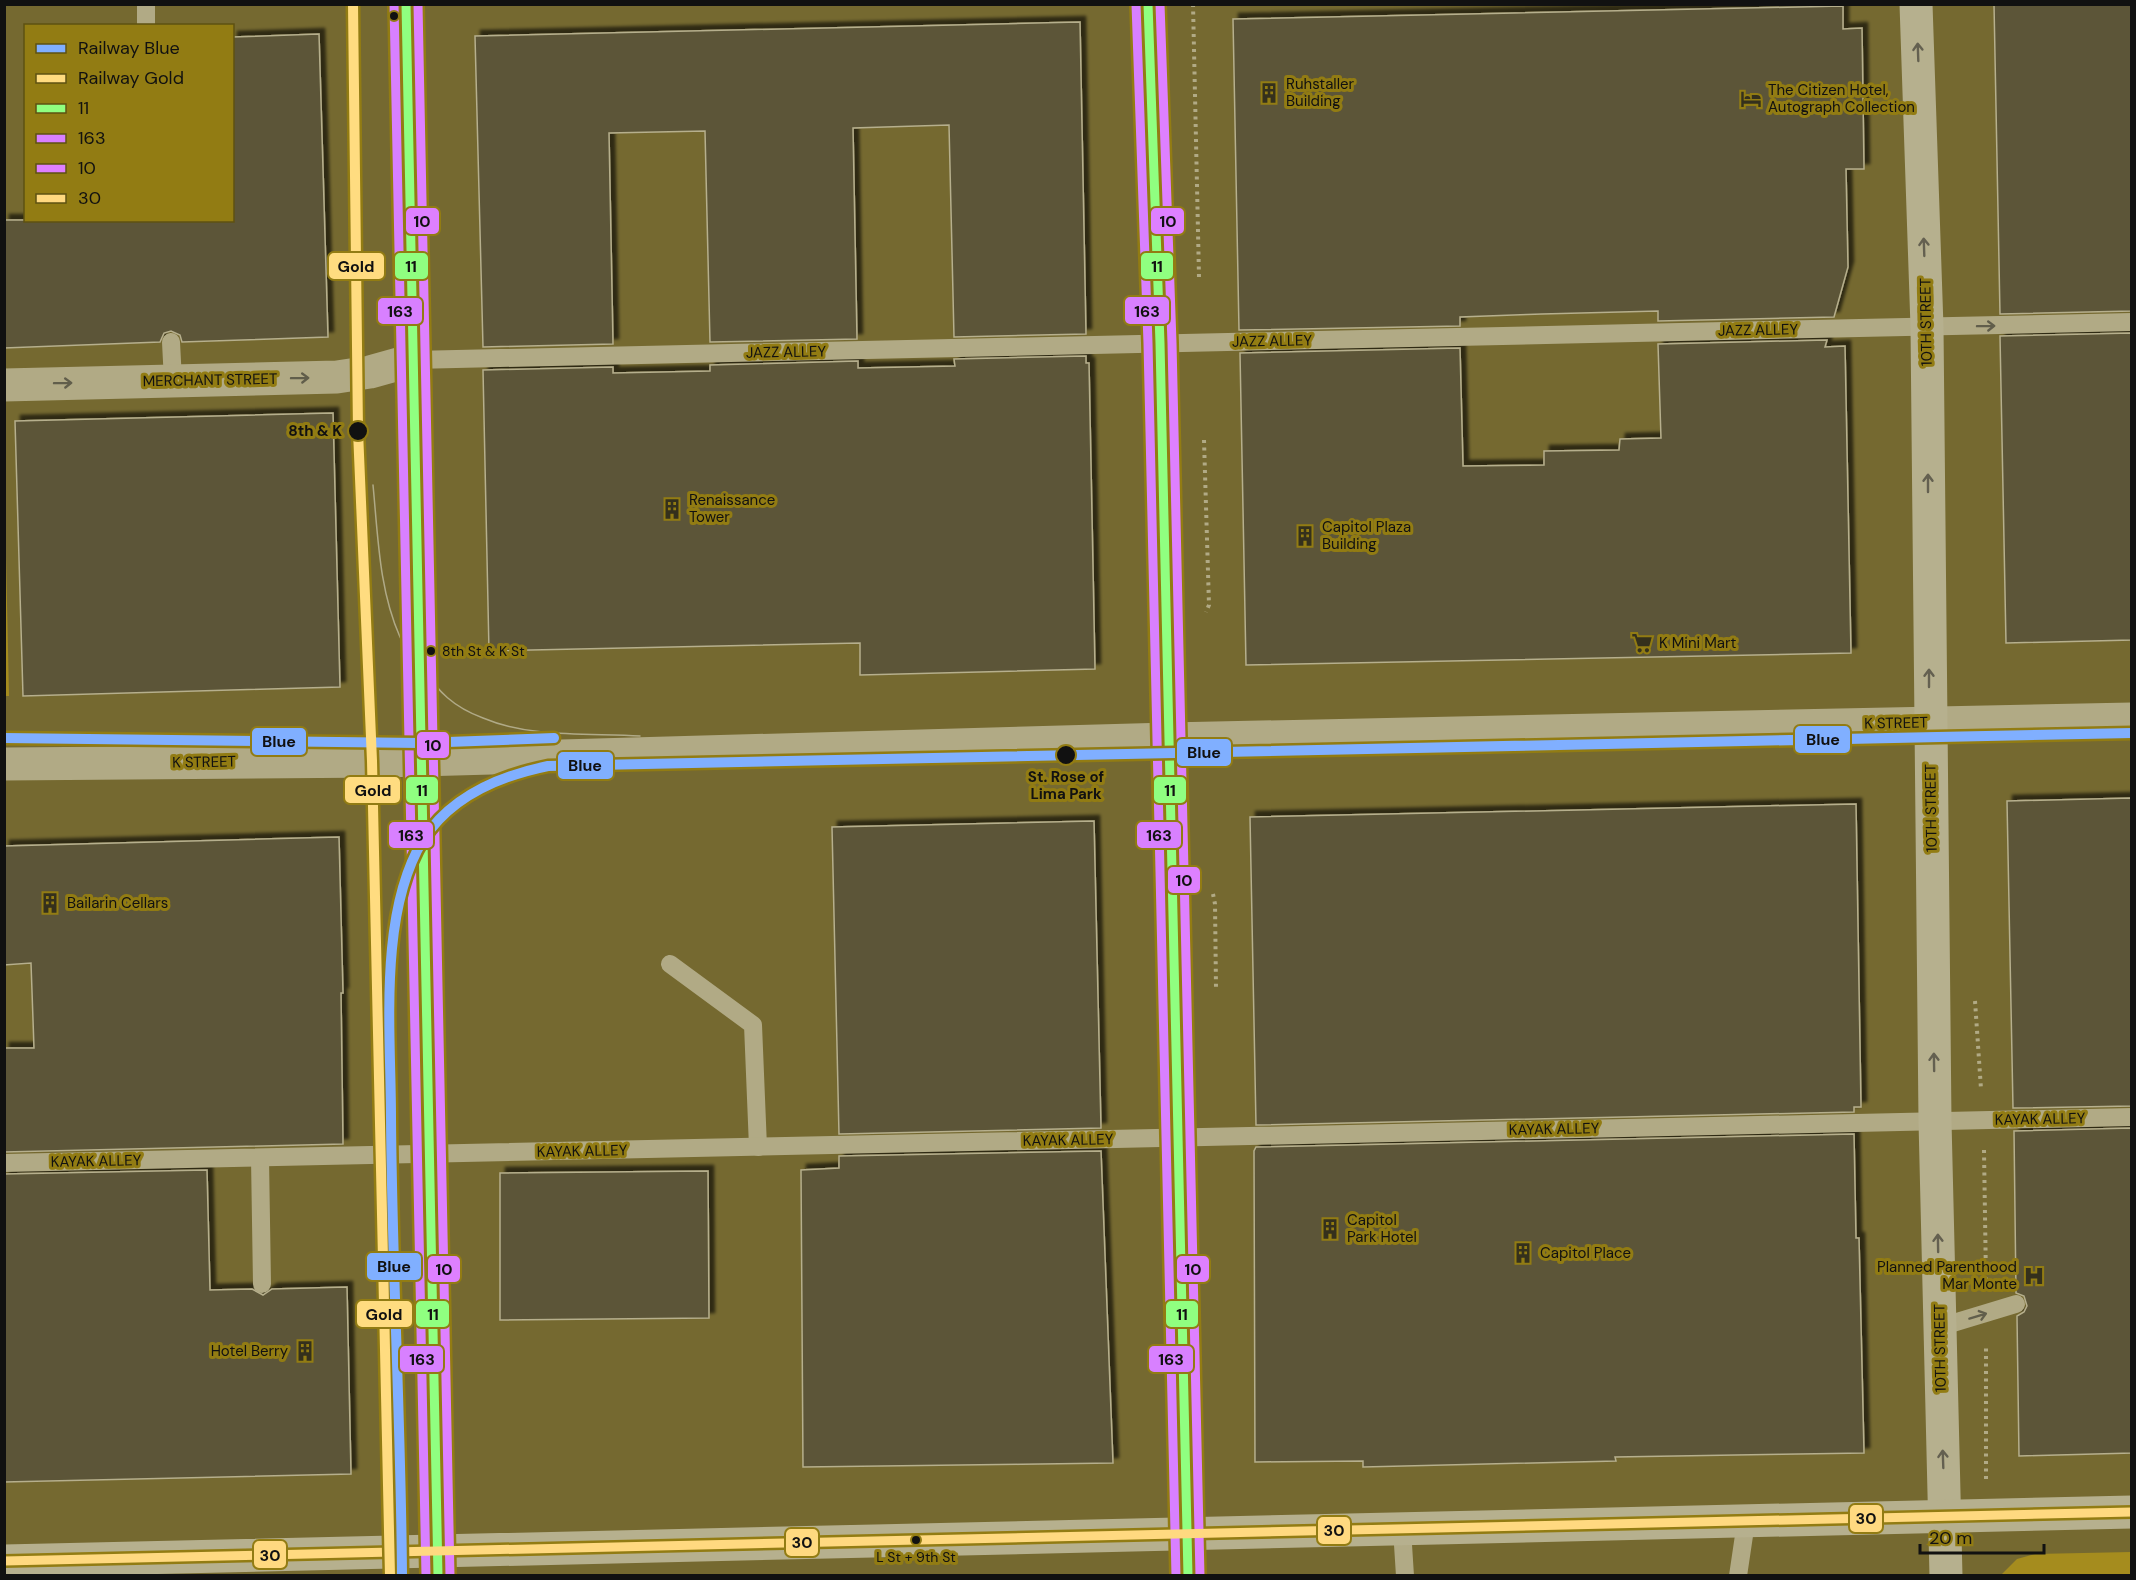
<svg xmlns="http://www.w3.org/2000/svg" width="2136" height="1580" font-family="'DM Sans',sans-serif">
<style>
.green{fill:#a58c1e}
.building{fill:#5b5537;stroke:#b6af8d;stroke-width:1.5;filter:url(#shadow)}
.lines{fill:none;stroke-linecap:round;stroke-linejoin:round}
.path{stroke:#b1aa85;stroke-width:4;stroke-dasharray:3 4.5;stroke-linecap:butt}
.lane{stroke:#b1aa85;stroke-width:18}
.street{stroke:#b1aa85;stroke-width:33}
.secondary{stroke:#b6b08e;stroke-width:33}
.tram{stroke:#b0aa87;stroke-width:1.5}
.bus-1-casing{stroke:#927c13;stroke-width:14}
.bus-2-casing{stroke:#927c13;stroke-width:14}
.bus-3-casing{stroke:#927c13;stroke-width:14}
.bus-4-casing{stroke:#927c13;stroke-width:14}
.bus-1{stroke:#90ff80;stroke-width:9}
.bus-2{stroke:#d880ff;stroke-width:9}
.bus-3{stroke:#de80ff;stroke-width:9}
.bus-4{stroke:#ffd980;stroke-width:9}
.rail-1-casing{stroke:#927c13;stroke-width:15}
.rail-2-casing{stroke:#927c13;stroke-width:15}
.rail-1{stroke:#80afff;stroke-width:10}
.rail-2{stroke:#ffdc80;stroke-width:10}
.oneway{stroke:#646050}
.oneway2{stroke:#615e4b}
.bus-dot{fill:#111;stroke:#927c13;stroke-width:2}
.labels{text-anchor:middle;dominant-baseline:central;stroke-width:6;stroke-linejoin:round;paint-order:stroke}
.bus-label{font-size:14px;fill:#111;stroke:#927c13;text-anchor:start}
.poi-label{font-size:15px;fill:#111;stroke:#927c13;text-anchor:start}
.street-label{font-size:15px;fill:#111;stroke:#927c13}
.stop-label{font-size:15px;font-weight:bold;fill:#111;stroke:#927c13;text-anchor:end}
.line-badge{stroke:#927c13;stroke-width:2}
.pale-badge-label{font-size:16px;text-anchor:middle;font-weight:bold;fill:#111}
</style>
<defs>
<filter id="shadow"><feDropShadow dx="5.5" dy="-5.5" stdDeviation="1.5" flood-color="#0009"/></filter>
</defs>
<rect width="100%" height="100%" fill="#756930"/>
<!-- green -->
<g class="green">
<polygon points="5,510 9,696 4,696"/>
<polygon points="2131,1552 2131,1575 2001,1575 2017,1559 2035,1554"/>
</g>
<!-- building -->
<g class="building">
<polygon points="1994,4 2132,4 2132,311 2000,314"/>
<polygon points="1843,6 1843,29 1862,28 1864,169 1846,169 1848,267 1834,317 1658,321 1658,311 1542,314 1460,317 1460,326 1239,330 1233,19"/>
<polygon points="1080,22 1086,334 954,337 949,125 853,128 857,339 710,342 705,131 609,133 613,344 483,347 475,36"/>
<polygon points="319,34 328,337 182,342 180,335 171,331 164,333 160,342 4,348 4,220 232,220 232,37"/>
<polygon points="2132,333 2132,640 2006,643 2000,336"/>
<polygon points="1827,340 1825,347 1845,346 1851,653 1246,665 1240,353 1460,348 1463,466 1544,465 1544,451 1619,450 1620,439 1661,438 1658,344"/>
<polygon points="1086,356 1086,363 1089,363 1095,669 860,675 860,643 489,651 483,370 613,367 613,373 710,371 710,365 858,361 858,368 955,366 954,359"/>
<polygon points="333,413 340,687 23,696 15,421"/>
<polygon points="2132,798 2132,1106 2013,1108 2007,801"/>
<polygon points="1856,804 1861,1107 1854,1107 1854,1112 1256,1125 1250,817"/>
<polygon points="1094,821 1101,1128 839,1134 832,827"/>
<polygon points="339,837 343,993 341,993 343,1144 4,1152 4,1048 34,1048 31,963 4,965 4,846"/>
<polygon points="2132,1128 2132,1453 2019,1456 2017,1316 2024,1312 2027,1306 2024,1296 2016,1293 2014,1131"/>
<polygon points="1854,1134 1856,1238 1859,1238 1864,1453 1615,1457 1616,1461 1363,1467 1363,1461 1255,1462 1254,1151 1256,1147"/>
<polygon points="1101,1151 1113,1463 803,1467 801,1170 839,1168 839,1156"/>
<polygon points="207,1170 210,1290 252,1289 263,1295 272,1289 347,1287 351,1474 4,1482 4,1174"/>
<polygon points="708,1171 709,1318 500,1320 500,1173"/>
</g>
<g class="lines">
<!-- path -->
<g class="path">
<polyline points="1193,4 1199,277"/>
<polyline points="1204,440 1209,605 1206,612"/>
<polyline points="1213,894 1215,904 1216,988"/>
<polyline points="1975,1001 1981,1089"/>
<polyline points="1984,1150 1986,1281"/>
<polyline points="1986,1479 1986,1345"/>
</g>
<!-- lane -->
<g class="lane">
<polyline points="146,4 146,26"/>
<polyline points="171,342 173,381"/>
<polyline points="413,360 2132,322"/>
<polyline points="670,964 753,1025 758,1147"/>
<polyline points="260,1158 262,1284"/>
<polyline points="4,1163 2132,1117"/>
<polyline points="1940,1327 2016,1304"/>
<polyline points="1402,1529 1405,1576"/>
<polyline points="1738,1576 1746,1522"/>
</g>
<!-- street -->
<g class="street">
<polyline points="406,4 438,1576"/>
<polyline points="4,385 337,377 370,372 413,360"/>
<polyline points="4,764 384,761 1169,739 2132,719"/>
</g>
<!-- secondary -->
<g class="secondary">
<polyline points="1148,4 1160,343 1188,1576"/>
<polyline points="1916,4 1927,327 1935,1121 1946,1576"/>
<polyline points="4,1561 2132,1512"/>
</g>
<!-- tram -->
<path class="tram" d="M 373,485 C 378,536 379,590 400,637 C 405,648 414,657 421,667 C 439,692 453,707 483,718 C 530,738 590,733 640,736"/>
<!-- bus-1 casing -->
<g class="bus-1-casing">
<g id="bus-1">
<polyline points="406,4 438,1576"/>
<polyline points="1148,4 1160,343 1188,1576"/>
</g>
</g>
<!-- bus-2 casing -->
<g class="bus-2-casing">
<g id="bus-2">
<polyline points="394,4 426,1576"/>
<polyline points="1136,4 1148,343 1176,1576"/>
</g>
</g>
<!-- bus-3 casing -->
<g class="bus-3-casing">
<g id="bus-3">
<polyline points="418,4 450,1576"/>
<polyline points="1160,4 1172,343 1200,1576"/>
</g>
</g>
<!-- bus-4 casing -->
<g class="bus-4-casing">
<polyline id="bus-4" points="4,1561 2132,1512"/>
</g>
<!-- bus-1 -->
<use href="#bus-1" class="bus-1"/>
<!-- bus-2 -->
<use href="#bus-2" class="bus-2"/>
<!-- bus-3 -->
<use href="#bus-3" class="bus-3"/>
<!-- bus-4 -->
<use href="#bus-4" class="bus-4"/>
<!-- rail-1 casing -->
<g class="rail-1-casing">
<g id="rail-1">
<polyline points="4,738 420,743 554,738"/>
<path d="M 402,1576 C 401,1423 392,1270 391,1117 C 391,1033 378,914 423,840 C 451,796 499,776 548,766 L 2132,733"/>
</g>
</g>
<!-- rail-2 casing -->
<g class="rail-2-casing">
<polyline id="rail-2" points="353,4 358,431 372,761 390,1576"/>
</g>
<!-- rail-1 -->
<use href="#rail-1" class="rail-1"/>
<!-- rail-2 -->
<use href="#rail-2" class="rail-2"/>
</g>
<!-- one-way arrows -->
<defs><path id="oneway-shaft" d="M-6 0H5M1.5-3L5.5 0L1.5 3" fill="none" stroke-width="1.6" stroke-linecap="round" stroke-linejoin="round" transform="scale(1.5)"/></defs>
<g class="oneway">
<use href="#oneway-shaft" transform="translate(1918 52) rotate(-92)"/>
<use href="#oneway-shaft" transform="translate(1924 247) rotate(-92)"/>
<use href="#oneway-shaft" transform="translate(1928 483) rotate(-90)"/>
<use href="#oneway-shaft" transform="translate(1929 678) rotate(-90)"/>
<use href="#oneway-shaft" transform="translate(1934 1062) rotate(-91)"/>
<use href="#oneway-shaft" transform="translate(1938 1243) rotate(-91)"/>
<use href="#oneway-shaft" transform="translate(1943 1459) rotate(-92)"/>
</g>
<g class="oneway2">
<use href="#oneway-shaft" transform="translate(1986 326) rotate(-1)"/>
<use href="#oneway-shaft" transform="translate(300 378) rotate(-1)"/>
<use href="#oneway-shaft" transform="translate(63 383) rotate(-1)"/>
<use href="#oneway-shaft" transform="translate(1978 1316) rotate(-17)"/>
</g>
<!-- icons -->
<defs>
<g id="building-bare" transform="scale(1.62)"><path d="M-4-6H4V6H1V3H-1V6H-4ZM-2.5-4.3h1.7v1.8h-1.7ZM.8-4.3h1.7v1.8H.8ZM-2.5-1h1.7V.8h-1.7ZM.8-1h1.7V.8H.8Z" fill="#34301c" stroke="#927c13" stroke-width="2.5" paint-order="stroke"/></g>
<g id="hotel-bare" transform="scale(1.62)"><path d="M-6-4.5h1.5V1H6V5H4.5V3h-9V5H-6ZM-4 0a1.8 1.8 0 1 1 3.6 0ZM.5 0V-2.5h3Q6-2.5 6 0Z" fill="#34301c" stroke="#927c13" stroke-width="2.5" paint-order="stroke"/></g>
<g id="supermarket-bare" transform="scale(1.62)"><path d="M-6-5.5h2.5l.6 2H6L4.5 2H-2.5L-4.4-4H-6ZM-1.5 3.2a1.3 1.3 0 1 0 .1 0ZM3 3.2a1.3 1.3 0 1 0 .1 0Z" fill="#34301c" stroke="#927c13" stroke-width="2.5" paint-order="stroke"/></g>
<g id="hospital-bare" transform="scale(1.62)"><path d="M-5-5h3v3.5h4V-5h3V5h-3V1.5h-4V5h-3Z" fill="#34301c" stroke="#927c13" stroke-width="2.5" paint-order="stroke"/></g>
</defs>
<g fill-rule="evenodd">
<use href="#building-bare" x="1269" y="93"/>
<use href="#hotel-bare" x="1751" y="99"/>
<use href="#building-bare" x="672" y="509"/>
<use href="#building-bare" x="1305" y="536"/>
<use href="#supermarket-bare" x="1642" y="643"/>
<use href="#building-bare" x="50" y="903"/>
<use href="#building-bare" x="1330" y="1229"/>
<use href="#building-bare" x="1523" y="1253"/>
<use href="#hospital-bare" x="2034" y="1276"/>
<use href="#building-bare" x="305" y="1351"/>
</g>
<!-- markers -->
<g class="bus-dot">
<circle cx="394" cy="16" r="5"/>
<circle cx="358" cy="431" r="10"/>
<circle cx="431" cy="651" r="5"/>
<circle cx="1066" cy="755" r="10"/>
<circle cx="916" cy="1540" r="5"/>
</g>
<g class="labels">
<!-- bus labels -->
<g class="bus-label">
<text x="442" y="651">8th St &amp; K St</text>
<text x="916" y="1557" text-anchor="middle">L St + 9th St</text>
</g>
<!-- poi labels -->
<g class="poi-label">
<text x="1286" y="84">Ruhstaller<tspan x="1286" dy="17">Building</tspan></text>
<text x="1768" y="90">The Citizen Hotel,<tspan x="1768" dy="17">Autograph Collection</tspan></text>
<text x="689" y="500">Renaissance<tspan x="689" dy="17">Tower</tspan></text>
<text x="1322" y="527">Capitol Plaza<tspan x="1322" dy="17">Building</tspan></text>
<text x="1659" y="643">K Mini Mart</text>
<text x="67" y="903">Bailarin Cellars</text>
<text x="1347" y="1220">Capitol<tspan x="1347" dy="17">Park Hotel</tspan></text>
<text x="1540" y="1253">Capitol Place</text>
<text x="2017" y="1267" text-anchor="end">Planned Parenthood<tspan x="2017" dy="17">Mar Monte</tspan></text>
<text x="288" y="1351" text-anchor="end">Hotel Berry</text>
</g>
<!-- street labels -->
<g class="street-label">
<text transform="translate(1926 322) rotate(-91)">10TH STREET</text>
<text transform="translate(1758 330) rotate(-1)">JAZZ ALLEY</text>
<text transform="translate(1272 341) rotate(-1)">JAZZ ALLEY</text>
<text transform="translate(786 352) rotate(-1)">JAZZ ALLEY</text>
<text transform="translate(210 380) rotate(-1)">MERCHANT STREET</text>
<text transform="translate(1896 723) rotate(-1)">K STREET</text>
<text transform="translate(204 762) rotate(-1)">K STREET</text>
<text transform="translate(1931 808) rotate(-91)">10TH STREET</text>
<text transform="translate(2040 1119) rotate(-1)">KAYAK ALLEY</text>
<text transform="translate(1554 1129) rotate(-1)">KAYAK ALLEY</text>
<text transform="translate(1068 1140) rotate(-1)">KAYAK ALLEY</text>
<text transform="translate(582 1151) rotate(-1)">KAYAK ALLEY</text>
<text transform="translate(96 1161) rotate(-1)">KAYAK ALLEY</text>
<text transform="translate(1940 1348) rotate(-91)">10TH STREET</text>
</g>
<!-- stop labels -->
<g class="stop-label">
<text x="342" y="431">8th &amp; K</text>
<text x="1066" y="777" text-anchor="middle">St. Rose of<tspan x="1066" dy="17">Lima Park</tspan></text>
</g>
</g>
<g class="line-badge">
<rect x="1150" y="207" width="35" height="28" rx="6" fill="#de80ff"/>
<rect x="405" y="207" width="35" height="28" rx="6" fill="#de80ff"/>
<rect x="1140" y="252" width="34" height="28" rx="6" fill="#90ff80"/>
<rect x="394" y="252" width="35" height="28" rx="6" fill="#90ff80"/>
<rect x="328" y="252" width="57" height="28" rx="6" fill="#ffdc80"/>
<rect x="1124" y="296" width="46" height="29" rx="6" fill="#d880ff"/>
<rect x="377" y="297" width="46" height="28" rx="6" fill="#d880ff"/>
<rect x="1794" y="725" width="57" height="29" rx="6" fill="#80afff"/>
<rect x="251" y="727" width="56" height="29" rx="6" fill="#80afff"/>
<rect x="416" y="731" width="34" height="28" rx="6" fill="#de80ff"/>
<rect x="1176" y="738" width="56" height="29" rx="6" fill="#80afff"/>
<rect x="557" y="751" width="57" height="29" rx="6" fill="#80afff"/>
<rect x="344" y="776" width="57" height="28" rx="6" fill="#ffdc80"/>
<rect x="1153" y="776" width="34" height="28" rx="6" fill="#90ff80"/>
<rect x="405" y="776" width="34" height="28" rx="6" fill="#90ff80"/>
<rect x="1136" y="821" width="46" height="28" rx="6" fill="#d880ff"/>
<rect x="388" y="821" width="46" height="28" rx="6" fill="#d880ff"/>
<rect x="1167" y="866" width="34" height="28" rx="6" fill="#de80ff"/>
<rect x="366" y="1252" width="56" height="29" rx="6" fill="#80afff"/>
<rect x="1176" y="1255" width="34" height="28" rx="6" fill="#de80ff"/>
<rect x="427" y="1255" width="34" height="28" rx="6" fill="#de80ff"/>
<rect x="356" y="1300" width="57" height="28" rx="6" fill="#ffdc80"/>
<rect x="1165" y="1300" width="34" height="28" rx="6" fill="#90ff80"/>
<rect x="415" y="1300" width="35" height="28" rx="6" fill="#90ff80"/>
<rect x="1148" y="1345" width="46" height="28" rx="6" fill="#d880ff"/>
<rect x="399" y="1345" width="45" height="28" rx="6" fill="#d880ff"/>
<rect x="1849" y="1504" width="34" height="29" rx="6" fill="#ffd980"/>
<rect x="1317" y="1516" width="34" height="29" rx="6" fill="#ffd980"/>
<rect x="785" y="1528" width="34" height="29" rx="6" fill="#ffd980"/>
<rect x="253" y="1540" width="34" height="29" rx="6" fill="#ffd980"/>
</g>
<g class="pale-badge-label">
<text x="1168" y="227">10</text>
<text x="422" y="227">10</text>
<text x="1157" y="272">11</text>
<text x="411" y="272">11</text>
<text x="356" y="272">Gold</text>
<text x="1147" y="317">163</text>
<text x="400" y="317">163</text>
<text x="1823" y="745">Blue</text>
<text x="279" y="747">Blue</text>
<text x="433" y="751">10</text>
<text x="1204" y="758">Blue</text>
<text x="585" y="771">Blue</text>
<text x="373" y="796">Gold</text>
<text x="1170" y="796">11</text>
<text x="422" y="796">11</text>
<text x="1159" y="841">163</text>
<text x="411" y="841">163</text>
<text x="1184" y="886">10</text>
<text x="394" y="1272">Blue</text>
<text x="1193" y="1275">10</text>
<text x="444" y="1275">10</text>
<text x="384" y="1320">Gold</text>
<text x="1182" y="1320">11</text>
<text x="433" y="1320">11</text>
<text x="1171" y="1365">163</text>
<text x="422" y="1365">163</text>
<text x="1866" y="1524">30</text>
<text x="1334" y="1536">30</text>
<text x="802" y="1548">30</text>
<text x="270" y="1561">30</text>
</g>
<!-- border -->
<rect width="2136" height="1580" fill="none" stroke="#111111" stroke-width="12"/>
<!-- legend -->
<rect x="24" y="24" width="210" height="198" fill="#927c13" stroke="#5e5112" stroke-width="1.5"/>
<rect x="36" y="44" width="30" height="9" fill="#80afff" stroke="#5e5112" stroke-width="1.5"/>
<text x="78" y="54" font-size="18" fill="#111111">Railway Blue</text>
<rect x="36" y="74" width="30" height="9" fill="#ffdc80" stroke="#5e5112" stroke-width="1.5"/>
<text x="78" y="84" font-size="18" fill="#111111">Railway Gold</text>
<rect x="36" y="104" width="30" height="9" fill="#90ff80" stroke="#5e5112" stroke-width="1.5"/>
<text x="78" y="114" font-size="18" fill="#111111">11</text>
<rect x="36" y="134" width="30" height="9" fill="#d880ff" stroke="#5e5112" stroke-width="1.5"/>
<text x="78" y="144" font-size="18" fill="#111111">163</text>
<rect x="36" y="164" width="30" height="9" fill="#de80ff" stroke="#5e5112" stroke-width="1.5"/>
<text x="78" y="174" font-size="18" fill="#111111">10</text>
<rect x="36" y="194" width="30" height="9" fill="#ffd980" stroke="#5e5112" stroke-width="1.5"/>
<text x="78" y="204" font-size="18" fill="#111111">30</text>
<!-- scale -->
<path d="M1920 1544v9h124v-9" fill="none" stroke="#111111" stroke-width="3"/>
<text x="1929" y="1544" font-size="18" fill="#111111" stroke="#927c13" stroke-width="4.5" paint-order="stroke">20 m</text>
</svg>
